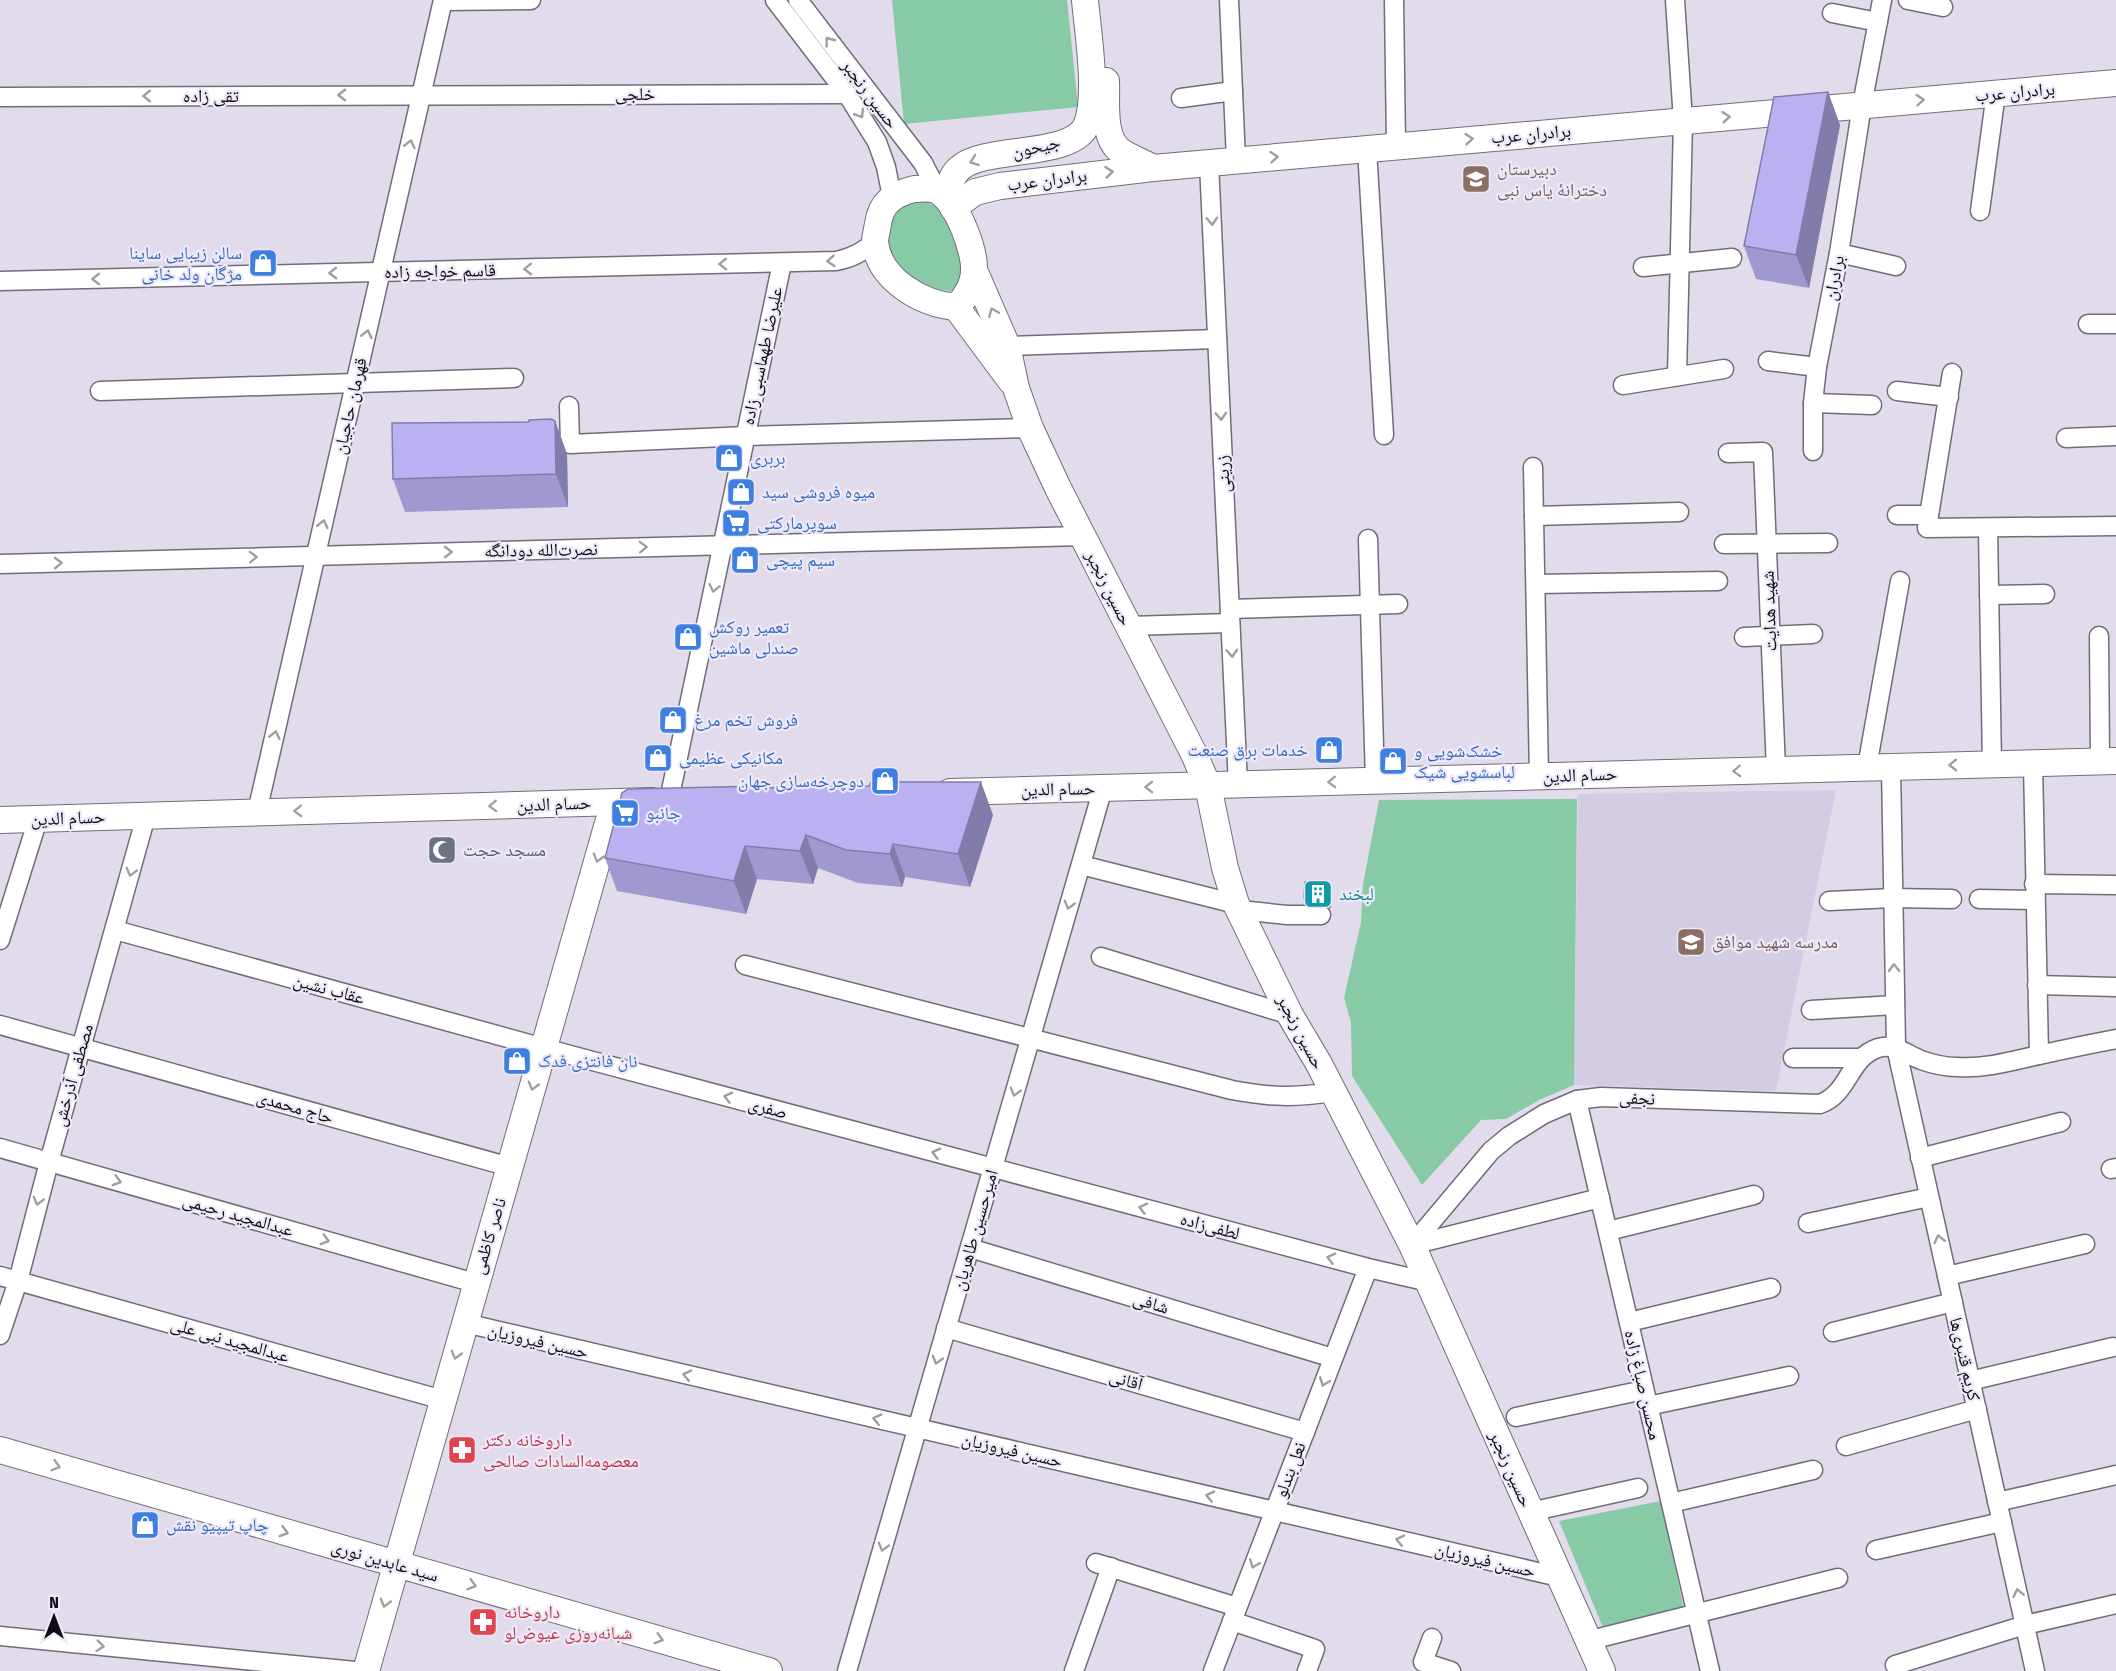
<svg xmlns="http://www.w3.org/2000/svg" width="2116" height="1671" font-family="'Fira Sans Condensed','Noto Naskh Arabic',sans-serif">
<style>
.built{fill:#d4cce3}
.green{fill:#89caa6}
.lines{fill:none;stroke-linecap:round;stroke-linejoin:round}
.street-casing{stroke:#716c7a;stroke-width:21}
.secondary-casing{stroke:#716c7a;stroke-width:28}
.street{stroke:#fff;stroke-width:18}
.secondary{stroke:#fff;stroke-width:26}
.wall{fill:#a098d1}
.shaded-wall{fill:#827caa}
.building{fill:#bab1f3;stroke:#827caa;stroke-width:1.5}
.oneway{stroke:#9f9ea0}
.labels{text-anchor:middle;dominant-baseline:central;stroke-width:4.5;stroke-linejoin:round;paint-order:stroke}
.street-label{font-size:18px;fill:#0e0c11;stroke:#eee9f9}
.education-label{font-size:18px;fill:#785e54;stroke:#eee9f9;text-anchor:start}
.shop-label{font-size:18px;fill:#366cbe;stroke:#eee9f9;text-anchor:start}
.worship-label{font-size:18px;fill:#5b616d;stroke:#eee9f9;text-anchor:start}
.culture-label{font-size:18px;fill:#0d838f;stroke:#eee9f9;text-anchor:start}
.health-label{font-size:18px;fill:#be3a42;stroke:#eee9f9;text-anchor:start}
</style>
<rect width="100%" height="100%" fill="#e1dbec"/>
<!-- built -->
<polygon class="built" points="1836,790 1776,1091 1574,1085 1578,794"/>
<!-- green -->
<g class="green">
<polygon points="892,0 1067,0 1078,107 904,124"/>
<path d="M 918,199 C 948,204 955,239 967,263 L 955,291 C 931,292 907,276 890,260 L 885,220 L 892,210 Z"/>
<polygon points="1577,799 1574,1085 1539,1100 1506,1119 1481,1120 1422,1185 1352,1076 1351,1022 1344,998 1361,922 1363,884 1379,800"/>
<polygon points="1661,1501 1684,1610 1604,1630 1559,1521"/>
</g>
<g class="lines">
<!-- street casing -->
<g class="street-casing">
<g id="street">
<polyline points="775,0 847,94 877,142 886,167 892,197"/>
<polyline points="798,0 923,163 937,190"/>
<polyline points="1229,0 1236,160"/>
<polyline points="1394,0 1396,146"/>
<polyline points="1675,0 1683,121 1677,376"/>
<polyline points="1908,0 1943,7"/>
<polyline points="443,1 531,0"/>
<polyline points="1832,13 1878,22"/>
<polyline points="0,97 847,94"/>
<polyline points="1181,98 1233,91"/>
<polyline points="1367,149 1384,435"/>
<polyline points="1209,163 1238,785"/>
<polyline points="1980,211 1996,93"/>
<polyline points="1839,253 1896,266"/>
<polyline points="1643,267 1732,258"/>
<path d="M 0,281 L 836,261 C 852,258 862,252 875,242"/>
<polyline points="2088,324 2116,324"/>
<polyline points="1007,346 1217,339"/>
<polyline points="1768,361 1817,367"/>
<polyline points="1952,373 1927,528 2116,526"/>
<polyline points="1623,385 1724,369"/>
<polyline points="100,391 514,378"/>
<polyline points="1897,391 1949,397"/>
<polyline points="1813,403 1872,405"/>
<polyline points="569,406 570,444 746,436 1030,428"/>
<polyline points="2066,438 2116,436"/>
<polyline points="1813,451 1813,403 1817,367 1839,253 1862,105 1882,0"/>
<polyline points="1728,453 1763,452 1776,770"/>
<polyline points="1533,467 1539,776"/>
<polyline points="1897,515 1929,515"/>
<polyline points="1534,516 1679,512"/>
<polyline points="1988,528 1992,765"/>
<polyline points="1368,539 1375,781"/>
<polyline points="1724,544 1828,543"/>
<polyline points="0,564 1083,536"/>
<polyline points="1536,584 1718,581"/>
<polyline points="1989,595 2045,594"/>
<polyline points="1230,609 1398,604"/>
<polyline points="1129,626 1230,623"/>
<polyline points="2099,636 2100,761"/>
<polyline points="1744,637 1813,634"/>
<polyline points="2033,763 2039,1055"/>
<polyline points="1867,767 1900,581"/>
<polyline points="1891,767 1896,1047 2035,1671"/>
<polyline points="669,800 782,263"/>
<polyline points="257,812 443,0"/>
<polyline points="1081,865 1236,904"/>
<polyline points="2034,884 2116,885"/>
<polyline points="1979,899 2035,900"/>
<polyline points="1829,901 1893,898 1952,899"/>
<polyline points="1240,910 1287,915 1321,915"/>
<polyline points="115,930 544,1048 1368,1268 1429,1282"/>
<polyline points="0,940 38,819"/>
<polyline points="1101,957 1290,1015"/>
<path d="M 745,965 L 1232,1090 C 1269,1097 1295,1098 1332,1092"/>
<polyline points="2037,985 2116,987"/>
<polyline points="1811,1010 1895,1005"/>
<polyline points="0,1025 510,1167"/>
<polyline points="1793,1058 1861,1058"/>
<polyline points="1577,1100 1710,1671"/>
<polyline points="0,1148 475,1283"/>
<polyline points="1920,1158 2061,1122"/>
<polyline points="2111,1169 2116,1168"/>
<polyline points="1808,1223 1929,1197"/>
<polyline points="1608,1231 1754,1195"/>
<path d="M 1412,1245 L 1491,1151 L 1509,1136 L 1544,1114 L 1577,1100 L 1601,1097 L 1820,1104 C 1850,1093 1848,1058 1878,1048 C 1894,1043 1906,1054 1921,1060 C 1932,1064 1945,1067 1957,1067 C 1985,1069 2012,1061 2039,1055 C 2065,1049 2090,1044 2116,1039"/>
<polyline points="1412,1245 1600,1198"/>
<polyline points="970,1248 1333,1358"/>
<polyline points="0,1276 443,1400"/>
<polyline points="1947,1276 2085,1244"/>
<polyline points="1629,1322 1771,1288"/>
<polyline points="465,1323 1559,1577"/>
<polyline points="946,1328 1305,1432"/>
<polyline points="1833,1332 1953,1302"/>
<polyline points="0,1335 18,1281 49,1162 146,816"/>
<polyline points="1970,1381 2113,1347"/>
<polyline points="1648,1406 1789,1376"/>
<polyline points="1516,1417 1644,1390"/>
<polyline points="1846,1446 1977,1409"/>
<polyline points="1997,1502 2116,1475"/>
<polyline points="1671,1503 1813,1470"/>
<polyline points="1530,1512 1638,1488"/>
<polyline points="1876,1550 2002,1522"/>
<polyline points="1096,1563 1237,1607"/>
<polyline points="1232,1621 1315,1649 1307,1671"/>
<polyline points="0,1636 355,1671"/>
<polyline points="1432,1638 1423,1662 1451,1671"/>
<polyline points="1587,1641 1838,1578"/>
<polyline points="1895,1665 2025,1625 2116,1604"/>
<polyline points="847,1671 1103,788"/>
<polyline points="1074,1671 1111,1567"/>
<polyline points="1213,1671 1368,1268"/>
</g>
</g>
<!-- secondary casing -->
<g class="secondary-casing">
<g id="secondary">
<path d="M 1106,81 C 1107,102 1102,135 1119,150 C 1128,157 1143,162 1153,168"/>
<path d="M 914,189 C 921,189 931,187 938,191 C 956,200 975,250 974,270 C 974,284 966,298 956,307 C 922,304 879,280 875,242 C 875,237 877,230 878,224 C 881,202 894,194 914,189 Z"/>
<path d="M 945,197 C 949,187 951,175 960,168 C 985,145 1074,159 1087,124 C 1098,93 1088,34 1085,0"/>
<polyline points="953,208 975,192 1000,186 1153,168 2116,83"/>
<polyline points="974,270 1007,346 1016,388 1030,428 1058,488 1194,754 1208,786 1225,868 1236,904 1290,1015 1319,1064 1412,1245 1602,1671"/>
<polyline points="956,307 1011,381"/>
<polyline points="950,792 2116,761"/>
<polyline points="0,820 652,801"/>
<polyline points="0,1450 769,1671"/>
<polyline points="366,1671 614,802"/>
</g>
</g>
<!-- street -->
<use href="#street" class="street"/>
<!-- secondary -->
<use href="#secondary" class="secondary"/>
</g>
<!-- wall -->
<g class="wall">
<polygon points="1828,92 1840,125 1809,288 1756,279 1744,246"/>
<polygon points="555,421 567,454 568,507 405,512 393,479 529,422"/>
<polygon points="764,786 765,788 993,815 970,887 905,877 902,887 858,883 818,868 813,884 757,879 746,914 617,891 605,858"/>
<polygon points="1328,887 1331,909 1322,904 1306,904 1304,898"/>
</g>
<!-- shaded-wall -->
<g class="shaded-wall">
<polygon points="1828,92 1840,125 1809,288 1796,255"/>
<polygon points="555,421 567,454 568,507 556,474"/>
<polygon points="981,782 993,815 970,887 958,854"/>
<polygon points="806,835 818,868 813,884 800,851"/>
<polygon points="893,844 905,877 902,887 890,854"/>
<polygon points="745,846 757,879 746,914 734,881"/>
<polygon points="1326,881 1328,887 1331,909 1329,904"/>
</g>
<!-- building -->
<g class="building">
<polygon points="1828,92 1796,255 1744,246 1774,97"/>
<polygon points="551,419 555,421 556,474 393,479 392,423 529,422 529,420"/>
<polygon points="871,782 981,782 958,854 893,844 890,854 846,850 806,835 800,851 745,846 734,881 605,858 622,793 628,789 764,786 763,788 821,787 869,786"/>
<polygon points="1326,881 1329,904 1319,898 1304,898 1305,882"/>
</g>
<!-- one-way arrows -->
<defs><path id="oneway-chevron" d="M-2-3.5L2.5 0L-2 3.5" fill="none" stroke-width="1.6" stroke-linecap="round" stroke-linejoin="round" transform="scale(1.5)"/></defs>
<g class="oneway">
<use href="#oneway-chevron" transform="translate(829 41) rotate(-127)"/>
<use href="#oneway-chevron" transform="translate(342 95) rotate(180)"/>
<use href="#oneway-chevron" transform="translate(147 96) rotate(180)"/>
<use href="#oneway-chevron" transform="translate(1920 100) rotate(-5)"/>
<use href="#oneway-chevron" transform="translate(860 114) rotate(58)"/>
<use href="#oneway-chevron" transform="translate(1726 117) rotate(-5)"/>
<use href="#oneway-chevron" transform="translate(1469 139) rotate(-5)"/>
<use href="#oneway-chevron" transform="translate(410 144) rotate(-77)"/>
<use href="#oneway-chevron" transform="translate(1274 157) rotate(-5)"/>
<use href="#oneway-chevron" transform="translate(974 161) rotate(160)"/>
<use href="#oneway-chevron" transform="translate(1109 172) rotate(-6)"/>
<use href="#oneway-chevron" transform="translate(1212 221) rotate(87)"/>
<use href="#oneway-chevron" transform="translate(831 261) rotate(176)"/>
<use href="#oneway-chevron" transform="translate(723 264) rotate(179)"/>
<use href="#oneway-chevron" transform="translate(528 269) rotate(179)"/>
<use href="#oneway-chevron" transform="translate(333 273) rotate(179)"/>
<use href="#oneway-chevron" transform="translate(96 279) rotate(179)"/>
<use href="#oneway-chevron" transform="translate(993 312) rotate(-113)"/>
<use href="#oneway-chevron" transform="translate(367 334) rotate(-77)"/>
<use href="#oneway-chevron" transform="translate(1221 416) rotate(87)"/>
<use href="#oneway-chevron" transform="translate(323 524) rotate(-77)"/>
<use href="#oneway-chevron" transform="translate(643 547) rotate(-2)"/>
<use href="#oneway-chevron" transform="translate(448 552) rotate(-1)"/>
<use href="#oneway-chevron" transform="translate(253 557) rotate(-2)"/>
<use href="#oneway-chevron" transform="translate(58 563) rotate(-1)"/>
<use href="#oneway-chevron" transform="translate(714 588) rotate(102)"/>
<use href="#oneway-chevron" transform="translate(1232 653) rotate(87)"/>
<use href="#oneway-chevron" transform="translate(275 735) rotate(-77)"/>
<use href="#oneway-chevron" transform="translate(1953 765) rotate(179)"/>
<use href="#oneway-chevron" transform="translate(1737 771) rotate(178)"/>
<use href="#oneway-chevron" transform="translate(1332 782) rotate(178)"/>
<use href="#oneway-chevron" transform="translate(1149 787) rotate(179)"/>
<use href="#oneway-chevron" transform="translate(493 806) rotate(178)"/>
<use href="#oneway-chevron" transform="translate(298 811) rotate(178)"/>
<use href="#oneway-chevron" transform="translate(598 858) rotate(106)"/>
<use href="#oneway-chevron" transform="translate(131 872) rotate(105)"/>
<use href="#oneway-chevron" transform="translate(1069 905) rotate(106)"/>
<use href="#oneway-chevron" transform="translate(1894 968) rotate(-91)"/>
<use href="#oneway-chevron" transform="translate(533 1086) rotate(106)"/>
<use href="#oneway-chevron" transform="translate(1015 1092) rotate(106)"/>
<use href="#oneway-chevron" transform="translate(728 1097) rotate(-165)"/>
<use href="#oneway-chevron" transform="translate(936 1153) rotate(-165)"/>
<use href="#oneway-chevron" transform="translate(117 1181) rotate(16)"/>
<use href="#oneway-chevron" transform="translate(38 1201) rotate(105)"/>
<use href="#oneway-chevron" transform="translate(1143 1208) rotate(-165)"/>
<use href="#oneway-chevron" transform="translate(1939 1239) rotate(-103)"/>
<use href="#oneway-chevron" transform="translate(325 1240) rotate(16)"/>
<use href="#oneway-chevron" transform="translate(1331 1258) rotate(-165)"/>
<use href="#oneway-chevron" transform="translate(456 1355) rotate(106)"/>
<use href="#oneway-chevron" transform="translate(937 1360) rotate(106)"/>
<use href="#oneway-chevron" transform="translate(687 1375) rotate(-167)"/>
<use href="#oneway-chevron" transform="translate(1324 1382) rotate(111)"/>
<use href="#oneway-chevron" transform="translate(877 1419) rotate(-167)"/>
<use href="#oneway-chevron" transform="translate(56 1466) rotate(16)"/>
<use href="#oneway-chevron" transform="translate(1210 1496) rotate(-167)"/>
<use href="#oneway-chevron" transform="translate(284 1532) rotate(16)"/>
<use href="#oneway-chevron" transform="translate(1400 1540) rotate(-167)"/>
<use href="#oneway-chevron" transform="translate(883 1547) rotate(106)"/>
<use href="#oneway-chevron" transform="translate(1254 1564) rotate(111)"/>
<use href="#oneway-chevron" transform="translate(472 1585) rotate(16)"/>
<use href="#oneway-chevron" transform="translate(2018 1593) rotate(-103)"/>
<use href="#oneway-chevron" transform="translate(385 1603) rotate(106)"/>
<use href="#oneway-chevron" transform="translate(659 1639) rotate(16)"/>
<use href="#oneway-chevron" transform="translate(100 1646) rotate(6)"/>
</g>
<!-- icons -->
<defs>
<g id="school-square" transform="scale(1.5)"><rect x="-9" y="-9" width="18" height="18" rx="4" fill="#8d6e63" stroke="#eee9f9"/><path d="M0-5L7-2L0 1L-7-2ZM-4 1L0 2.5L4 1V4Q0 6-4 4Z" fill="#fff"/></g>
<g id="shop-square" transform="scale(1.5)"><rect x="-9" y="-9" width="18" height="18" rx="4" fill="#3f7fe0" stroke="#eee9f9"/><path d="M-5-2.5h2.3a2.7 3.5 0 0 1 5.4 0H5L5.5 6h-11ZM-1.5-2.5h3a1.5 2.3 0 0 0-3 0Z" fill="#fff"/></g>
<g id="supermarket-square" transform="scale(1.5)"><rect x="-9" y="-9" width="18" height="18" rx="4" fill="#3f7fe0" stroke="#eee9f9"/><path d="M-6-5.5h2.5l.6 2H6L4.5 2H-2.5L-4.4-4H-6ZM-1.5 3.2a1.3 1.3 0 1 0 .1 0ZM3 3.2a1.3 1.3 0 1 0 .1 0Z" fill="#fff"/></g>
<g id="mosque-square" transform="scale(1.5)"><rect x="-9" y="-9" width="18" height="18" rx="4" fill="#6b7280" stroke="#eee9f9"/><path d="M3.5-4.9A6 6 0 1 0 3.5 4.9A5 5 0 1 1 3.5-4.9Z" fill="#fff"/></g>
<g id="building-square" transform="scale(1.5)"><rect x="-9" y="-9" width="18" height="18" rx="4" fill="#0f9aa8" stroke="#eee9f9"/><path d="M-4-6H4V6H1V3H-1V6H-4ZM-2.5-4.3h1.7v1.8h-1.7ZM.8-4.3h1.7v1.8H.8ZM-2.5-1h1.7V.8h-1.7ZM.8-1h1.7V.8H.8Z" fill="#fff"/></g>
<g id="pharmacy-square" transform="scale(1.5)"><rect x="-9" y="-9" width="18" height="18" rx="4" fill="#e0444e" stroke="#eee9f9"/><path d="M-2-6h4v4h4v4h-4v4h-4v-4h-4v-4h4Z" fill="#fff"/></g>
</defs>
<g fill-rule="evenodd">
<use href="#school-square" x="1476" y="179"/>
<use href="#shop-square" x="263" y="263"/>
<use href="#shop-square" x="729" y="458"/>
<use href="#shop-square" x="741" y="492"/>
<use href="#supermarket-square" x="736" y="523"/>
<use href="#shop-square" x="745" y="560"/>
<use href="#shop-square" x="688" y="637"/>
<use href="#shop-square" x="673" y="720"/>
<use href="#shop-square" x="1329" y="750"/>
<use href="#shop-square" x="658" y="758"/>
<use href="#shop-square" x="1393" y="761"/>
<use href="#shop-square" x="885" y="781"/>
<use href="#supermarket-square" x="625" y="813"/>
<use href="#mosque-square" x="442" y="850"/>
<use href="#building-square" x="1318" y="894"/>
<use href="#school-square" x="1691" y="942"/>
<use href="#shop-square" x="517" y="1061"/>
<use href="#pharmacy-square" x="462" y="1450"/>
<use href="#shop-square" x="145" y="1525"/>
<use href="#pharmacy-square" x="483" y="1622"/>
</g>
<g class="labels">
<!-- street labels -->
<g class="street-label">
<text transform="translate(2015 92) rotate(-5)">برادران عرب</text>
<text x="635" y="94">خلجی</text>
<text transform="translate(870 94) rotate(53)">حسین رنجبر</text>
<text x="211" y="96">تقی زاده</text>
<text transform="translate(1531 134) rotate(-5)">برادران عرب</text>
<text transform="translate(1036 147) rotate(-13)">جیحون</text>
<text transform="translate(1047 180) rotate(-7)">برادران عرب</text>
<text transform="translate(440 271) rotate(-1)">قاسم خواجه زاده</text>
<text transform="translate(1834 278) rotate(-79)">برادران</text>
<text transform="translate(762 356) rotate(-78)">علیرضا طهماسبی زاده</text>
<text transform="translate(350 406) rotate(-77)">قهرمان حاجیان</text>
<text transform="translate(1223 474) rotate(-93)">زرینی</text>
<text transform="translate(541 550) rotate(-1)">نصرت‌الله دودانگه</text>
<text transform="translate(1109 588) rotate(63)">حسین رنجبر</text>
<text transform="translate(1769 611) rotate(-92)">شهید هدایت</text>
<text transform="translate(1580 775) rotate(-2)">حسام الدین</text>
<text transform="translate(1058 789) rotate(-1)">حسام الدین</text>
<text transform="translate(554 804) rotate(-2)">حسام الدین</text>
<text transform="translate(68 818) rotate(-2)">حسام الدین</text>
<text transform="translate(329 989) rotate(15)">عقاب نشین</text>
<text transform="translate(1301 1032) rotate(62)">حسین رنجبر</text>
<text transform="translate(73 1075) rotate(-74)">مصطفی آذرخش</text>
<text transform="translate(1637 1098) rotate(2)">نجفی</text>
<text transform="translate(295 1107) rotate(16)">حاج محمدی</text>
<text transform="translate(768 1108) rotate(15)">صفری</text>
<text transform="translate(238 1215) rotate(16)">عبدالمجید رحیمی</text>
<text transform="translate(1210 1226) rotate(15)">لطفی‌زاده</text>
<text transform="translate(975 1230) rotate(-74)">امیرحسین طاهریان</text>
<text transform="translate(489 1236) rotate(-73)">ناصر کاظمی</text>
<text transform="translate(1151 1303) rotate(17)">شافی</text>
<text transform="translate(230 1340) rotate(16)">عبدالمجید نبی علی</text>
<text transform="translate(538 1341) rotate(13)">حسین فیروزیان</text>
<text transform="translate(1965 1359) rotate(77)">کریم قنبری‌ها</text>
<text transform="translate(1126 1380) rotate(16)">آقانی</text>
<text transform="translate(1643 1385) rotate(77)">محسن صباغ زاده</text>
<text transform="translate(1012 1450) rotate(13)">حسین فیروزیان</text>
<text transform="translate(1511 1469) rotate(66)">حسین رنجبر</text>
<text transform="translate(1290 1470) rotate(-69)">نعل بندلو</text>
<text transform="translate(1485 1560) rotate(13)">حسین فیروزیان</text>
<text transform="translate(385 1561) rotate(16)">سید عابدین نوری</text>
</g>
<!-- education labels -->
<g class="education-label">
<text x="1497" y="169">دبیرستان<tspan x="1497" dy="21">دخترانهٔ یاس نبی</tspan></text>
<text x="1712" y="942">مدرسه شهید موافق</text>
</g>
<!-- shop labels -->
<g class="shop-label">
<text x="242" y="253" text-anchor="end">سالن زیبایی ساینا<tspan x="242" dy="21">مژگان ولد خانی</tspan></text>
<text x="750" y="458">بربری</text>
<text x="762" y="492">میوه فروشی سید</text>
<text x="757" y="523">سوپرمارکتی</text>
<text x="766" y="560">سیم پیچی</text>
<text x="709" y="627">تعمیر روکش<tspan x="709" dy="21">صندلی ماشین</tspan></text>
<text x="694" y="720">فروش تخم مرغ</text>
<text x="1308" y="750" text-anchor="end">خدمات برق صنعت</text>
<text x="1414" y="751">خشک‌شویی و<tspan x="1414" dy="21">لباسشویی شیک</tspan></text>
<text x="679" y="758">مکانیکی عظیمی</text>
<text x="864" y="781" text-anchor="end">دوچرخه‌سازی جهان</text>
<text x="646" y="813">جانبو</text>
<text x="538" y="1061">نان فانتزی فدک</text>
<text x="166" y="1525">چاپ تیپیو نقش</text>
</g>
<!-- worship labels -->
<g class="worship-label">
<text x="463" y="850">مسجد حجت</text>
</g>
<!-- culture labels -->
<g class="culture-label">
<text x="1339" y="894">لبخند</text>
</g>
<!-- health labels -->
<g class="health-label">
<text x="483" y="1440">داروخانه دکتر<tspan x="483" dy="21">معصومه‌السادات صالحی</tspan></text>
<text x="504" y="1612">داروخانه<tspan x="504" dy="21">شبانه‌روزی عیوض‌لو</tspan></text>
</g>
</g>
<!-- north arrow -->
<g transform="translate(54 1617)" stroke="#eee9f9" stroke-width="4.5" paint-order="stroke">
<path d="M0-4.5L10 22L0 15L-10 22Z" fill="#0e0c11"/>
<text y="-9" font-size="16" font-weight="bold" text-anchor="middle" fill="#0e0c11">N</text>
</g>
</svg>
